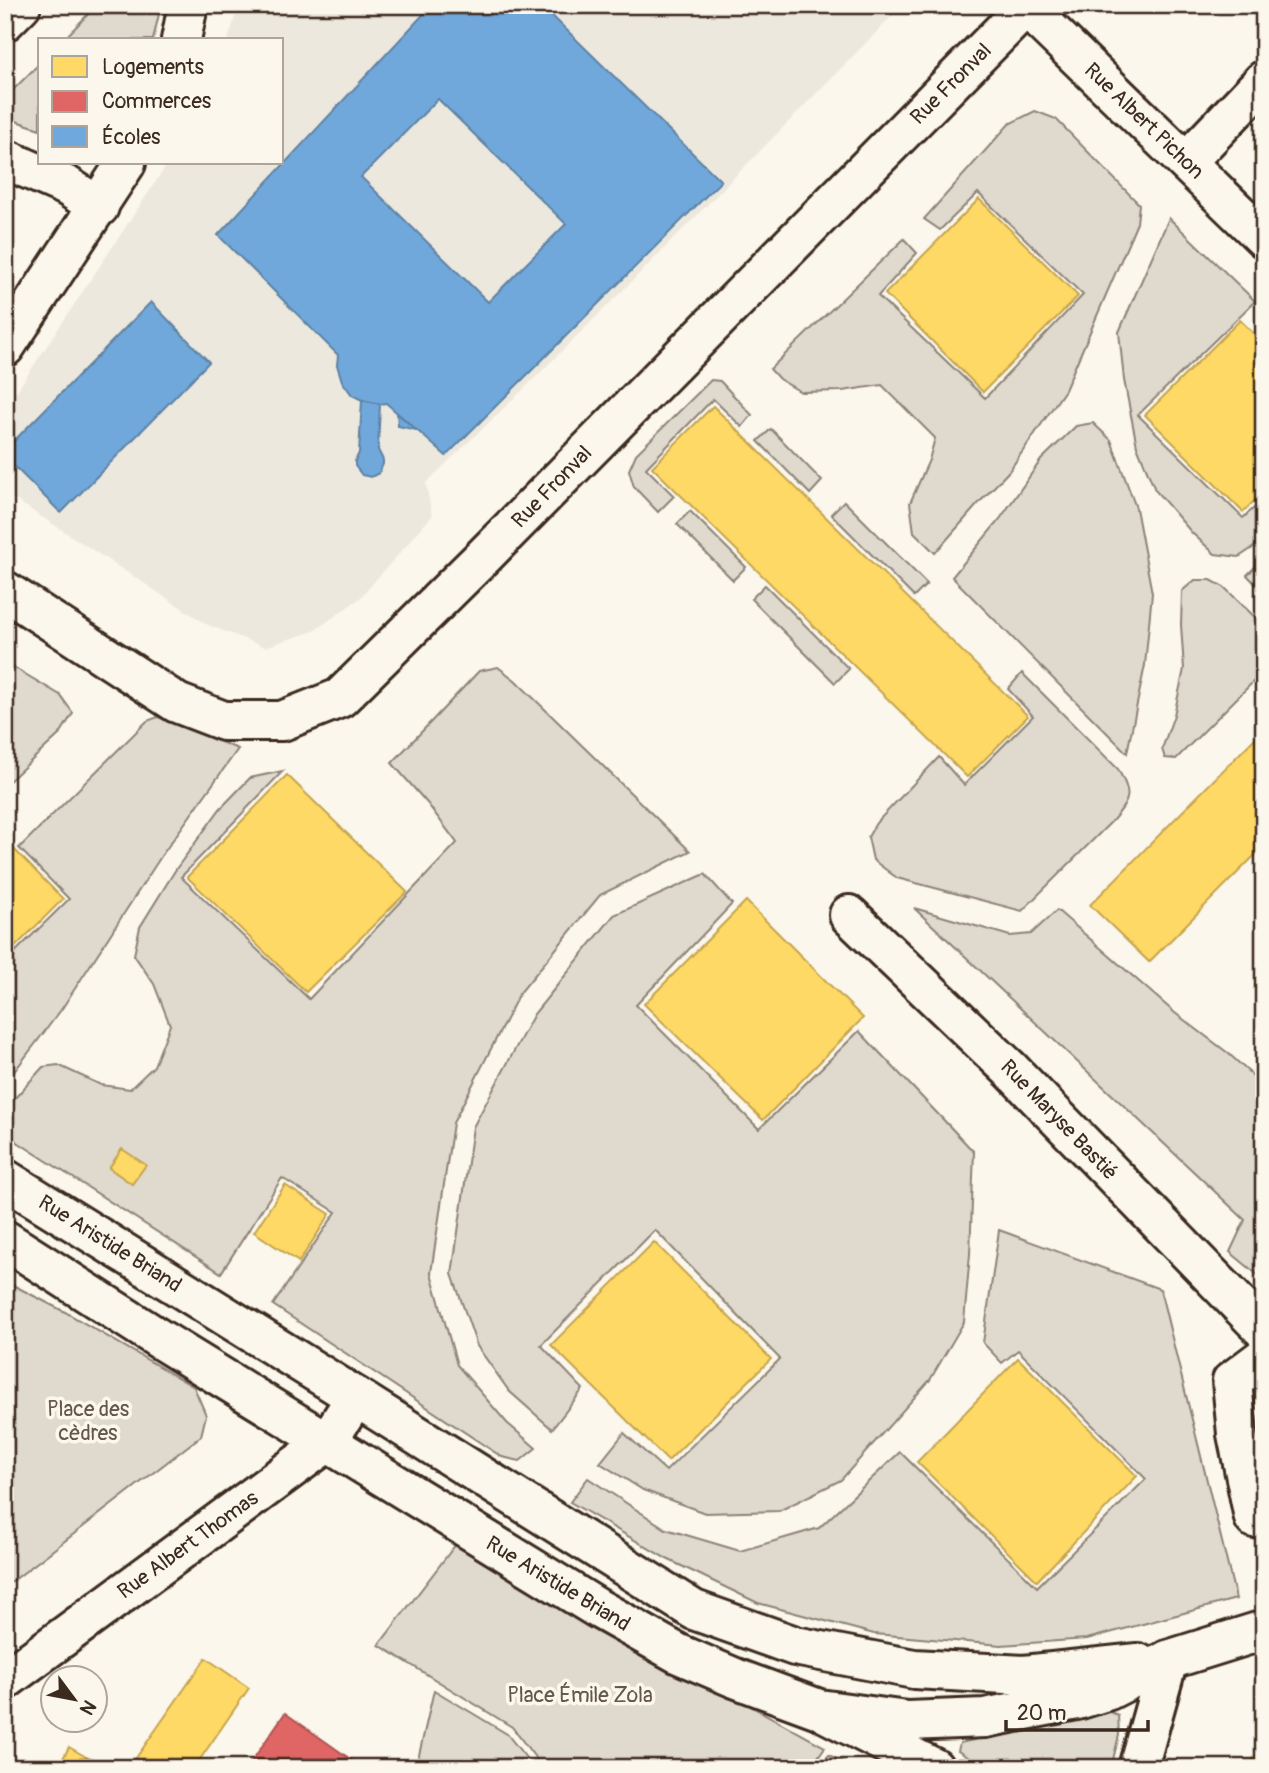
<svg xmlns="http://www.w3.org/2000/svg" width="1269" height="1773" font-family="Pangolin,sans-serif">
<style>
.built{fill:#ede8dd}
.green{fill:#dfd9ce;stroke:#8d8276;stroke-width:2}
.homes{fill:#ffd966;stroke:#c4a450;stroke-width:2}
.shops{fill:#e06666;stroke:#ae5450;stroke-width:2}
.schools{fill:#6fa8dc;stroke:#5f82a3;stroke-width:2;fill-rule:evenodd}
.lines{fill:none;stroke-linecap:round;stroke-linejoin:round}
.minor-casing{stroke:#3b2a1e;stroke-width:44}
.tertiary-casing{stroke:#3b2a1e;stroke-width:44}
.minor{stroke:#fbf7ec;stroke-width:38}
.tertiary{stroke:#fbf7ec;stroke-width:38}
.labels{text-anchor:middle;dominant-baseline:central;stroke-width:7;stroke-linejoin:round;paint-order:stroke}
.street-label{font-size:21px;fill:#3b2a1e;stroke:#fbf7ec}
.park-label{font-size:21px;fill:#64564a;stroke:#fbf7ec}
</style>
<rect width="100%" height="100%" fill="#fbf7ec"/>
<filter id="ink" filterUnits="userSpaceOnUse"><feTurbulence type="fractalNoise" baseFrequency=".0143" numOctaves="2"/><feDisplacementMap in="SourceGraphic" scale="14" xChannelSelector="R" yChannelSelector="G"/><feConvolveMatrix kernelMatrix="1 2 1 2 8 2 1 2 1" color-interpolation-filters="sRGB"/></filter>
<g filter="url(#ink)">
<!-- built -->
<polygon class="built" points="239,5 903,5 655,258 533,380 426,483 432,516 360,598 314,631 265,647 208,625 5,493 5,409 168,163 282,163 282,40 228,40"/>
<!-- green -->
<g class="green">
<polygon points="97,5 161,5 153,40 63,40"/>
<polygon points="40,63 40,129 16,121 5,113 5,93 7,96"/>
<polygon points="1035,111 1056,119 1139,204 1137,223 1065,390 1009,471 978,504 935,553 914,532 910,503 929,460 935,438 882,385 842,391 801,392 779,379 770,369 904,239 917,253 878,296 985,398 1083,295 978,193 940,230 924,219 1009,124"/>
<polygon points="1169,218 1255,301 1138,415 1243,518 1264,499 1264,538 1257,545 1239,557 1215,554 1192,533 1155,490 1137,446 1124,380 1119,332"/>
<polygon points="711,380 720,381 752,415 742,427 713,399 646,468 674,496 658,512 634,487 629,470 636,454"/>
<polygon points="1093,423 1111,440 1136,508 1152,593 1145,665 1127,753 952,577 1000,519 1041,460 1076,426"/>
<polygon points="771,429 822,481 810,494 758,441"/>
<polygon points="844,501 927,584 914,597 831,514"/>
<polygon points="690,511 746,567 733,580 677,524"/>
<polygon points="1264,558 1264,593 1247,575"/>
<polygon points="1195,580 1211,580 1224,587 1264,626 1264,671 1176,759 1165,758 1162,749 1174,715 1184,669 1181,625 1182,591"/>
<polygon points="765,585 849,669 835,683 751,599"/>
<polygon points="5,662 60,695 73,713 60,734 5,785"/>
<polygon points="498,667 515,680 690,851 600,895 519,994 453,1123 431,1273 457,1365 507,1423 536,1448 520,1461 502,1457 273,1305 336,1212 282,1178 221,1273 5,1134 5,1109 43,1067 58,1065 101,1085 130,1089 154,1066 170,1025 154,984 134,955 140,927 176,869 220,809 250,778 283,771 181,877 309,999 457,843 427,803 392,763 479,671"/>
<path d="M 1022,673 L 1118,769 C 1131,794 1132,798 1113,820 L 1022,911 L 897,878 L 873,860 L 868,837 L 876,823 L 939,757 L 964,785 L 1033,716 L 1008,689 Z"/>
<polygon points="158,717 238,749 162,855 61,1010 13,1073 5,1080 5,962 69,899 19,848 147,721"/>
<polygon points="705,874 732,904 636,1005 759,1129 859,1031 974,1152 970,1254 964,1322 930,1380 841,1480 779,1511 705,1513 643,1490 600,1463 624,1433 666,1471 780,1359 655,1230 541,1345 583,1389 552,1429 509,1391 477,1346 452,1274 473,1127 534,1014 614,915"/>
<polygon points="914,908 1010,936 1031,934 1057,910 1175,1013 1228,1053 1264,1086 1264,1280 1230,1252 1245,1220"/>
<polygon points="999,1230 1160,1289 1236,1599 1087,1639 1001,1645 874,1634 758,1603 667,1559 570,1502 588,1478 666,1529 740,1551 819,1528 900,1452 1037,1587 1146,1479 1018,1350 1002,1363 983,1343"/>
<polygon points="5,1281 65,1312 194,1387 206,1415 201,1436 5,1587"/>
<polygon points="456,1544 825,1747 810,1768 543,1768 512,1727 379,1645"/>
<polygon points="434,1690 507,1734 534,1768 416,1768"/>
<polygon points="1102,1709 1118,1715 1119,1735 1111,1768 985,1768 958,1751 960,1743 1078,1717"/>
<polygon points="829,1755 854,1768 818,1768"/>
</g>
<!-- homes -->
<g class="homes">
<polygon points="979,199 1078,296 983,392 885,294"/>
<polygon points="1240,320 1264,344 1264,491 1243,512 1145,415"/>
<polygon points="713,406 1028,716 967,777 652,467"/>
<polygon points="1264,729 1264,846 1149,962 1090,905"/>
<polygon points="287,775 407,892 306,992 187,877"/>
<polygon points="5,840 63,899 5,957"/>
<polygon points="746,901 863,1018 763,1120 644,1004"/>
<polygon points="122,1149 146,1165 132,1184 109,1168"/>
<polygon points="285,1185 330,1214 299,1262 254,1232"/>
<polygon points="654,1242 771,1359 668,1461 551,1345"/>
<polygon points="1018,1358 1137,1476 1037,1581 917,1462"/>
<polygon points="206,1658 249,1688 194,1768 129,1768"/>
<polygon points="69,1747 105,1768 58,1768"/>
<polygon points="1253,1759 1264,1762 1264,1768 1251,1768"/>
</g>
<!-- shops -->
<polygon class="shops" points="285,1713 353,1761 348,1768 247,1768"/>
<!-- schools -->
<g class="schools">
<path d="M 432,5 L 541,5 L 721,181 L 446,456 L 386,403 L 380,404 L 362,400 L 352,395 L 342,381 L 337,365 L 338,355 L 218,235 ZM 438,99 L 566,224 L 488,302 L 361,177 Z"/>
<polygon points="151,302 209,362 61,513 5,457 5,450"/>
<polygon points="362,400 380,404 378,450 383,460 383,464 379,473 371,477 362,475 355,466 355,461 359,453"/>
<polygon points="397,413 416,430 398,426"/>
</g>
<g class="lines">
<!-- minor casing -->
<g class="minor-casing">
<g id="minor">
<polyline points="1024,5 1264,238"/>
<polyline points="5,21 21,5"/>
<polyline points="181,40 188,5"/>
<polyline points="5,159 67,186 99,207"/>
<polyline points="1186,162 1264,80"/>
<polyline points="5,347 126,163"/>
<polyline points="5,591 177,703 224,721 282,721 340,698 485,555 1026,7"/>
<polyline points="849,915 1011,1070 1264,1330"/>
<polyline points="1254,1518 1237,1434 1232,1381 1264,1357"/>
<polyline points="5,1680 318,1449 327,1442 356,1397"/>
<polyline points="824,1712 934,1768"/>
<polyline points="1138,1768 1168,1660"/>
</g>
</g>
<!-- tertiary casing -->
<g class="tertiary-casing">
<g id="tertiary">
<polyline points="5,1179 356,1397 694,1610 795,1646 914,1669 1024,1675 1138,1663"/>
<polyline points="5,1240 161,1340 597,1608 679,1654 735,1678 819,1709 907,1721 985,1718 1077,1700 1109,1690 1168,1660 1264,1630"/>
</g>
</g>
<!-- minor -->
<use href="#minor" class="minor"/>
<!-- tertiary -->
<use href="#tertiary" class="tertiary"/>
</g>
</g>
<g class="labels">
<!-- street labels -->
<g class="street-label">
<text transform="translate(951 84) rotate(-45)">Rue Fronval</text>
<text transform="translate(1144 121) rotate(44)">Rue Albert Pichon</text>
<text transform="translate(552 487) rotate(-46)">Rue Fronval</text>
<text transform="translate(1059 1120) rotate(46)">Rue Maryse Bastié</text>
<text transform="translate(110 1244) rotate(32)">Rue Aristide Briand</text>
<text transform="translate(188 1545) rotate(-36)">Rue Albert Thomas</text>
<text transform="translate(558 1584) rotate(31)">Rue Aristide Briand</text>
</g>
<!-- park labels -->
<g class="park-label">
<text x="88" y="1409">Place des<tspan x="88" dy="24">cèdres</tspan></text>
<text x="580" y="1695">Place Émile Zola</text>
</g>
</g>
<!-- margin -->
<rect width="1269" height="1773" fill="none" stroke="#fbf7ec" stroke-width="28"/>
<rect x="14" y="14" width="1241" height="1745" fill="none" stroke="#3b2a1e" stroke-width="2.5" filter="url(#ink)"/>
<!-- legend -->
<rect x="38" y="38" width="245" height="126" fill="#fbf7ec" stroke="#aea59a" stroke-width="2"/>
<rect x="52" y="56" width="35" height="21" fill="#ffd966" stroke="#aea59a" stroke-width="2"/>
<text x="102" y="74" font-size="21" fill="#3b2a1e">Logements</text>
<rect x="52" y="91" width="35" height="21" fill="#e06666" stroke="#aea59a" stroke-width="2"/>
<text x="102" y="108" font-size="21" fill="#3b2a1e">Commerces</text>
<rect x="52" y="126" width="35" height="21" fill="#6fa8dc" stroke="#aea59a" stroke-width="2"/>
<text x="102" y="144" font-size="21" fill="#3b2a1e">Écoles</text>
<!-- north arrow -->
<g transform="translate(74 1699) rotate(122)"><circle r="33" fill="#fbf7ec" stroke="#aea59a" stroke-width="2"/>
<path d="M0-5L12 26L0 18L-12 26Z" fill="#3b2a1e"/>
<text y="-10" font-size="19" font-weight="bold" text-anchor="middle" fill="#3b2a1e">N</text>
</g>
<!-- scale -->
<path d="M1006 1720v10h142v-10" fill="none" stroke="#3b2a1e" stroke-width="3.5"/>
<text x="1017" y="1720" font-size="21" fill="#3b2a1e" stroke="#fbf7ec" stroke-width="5" paint-order="stroke">20 m</text>
</svg>
